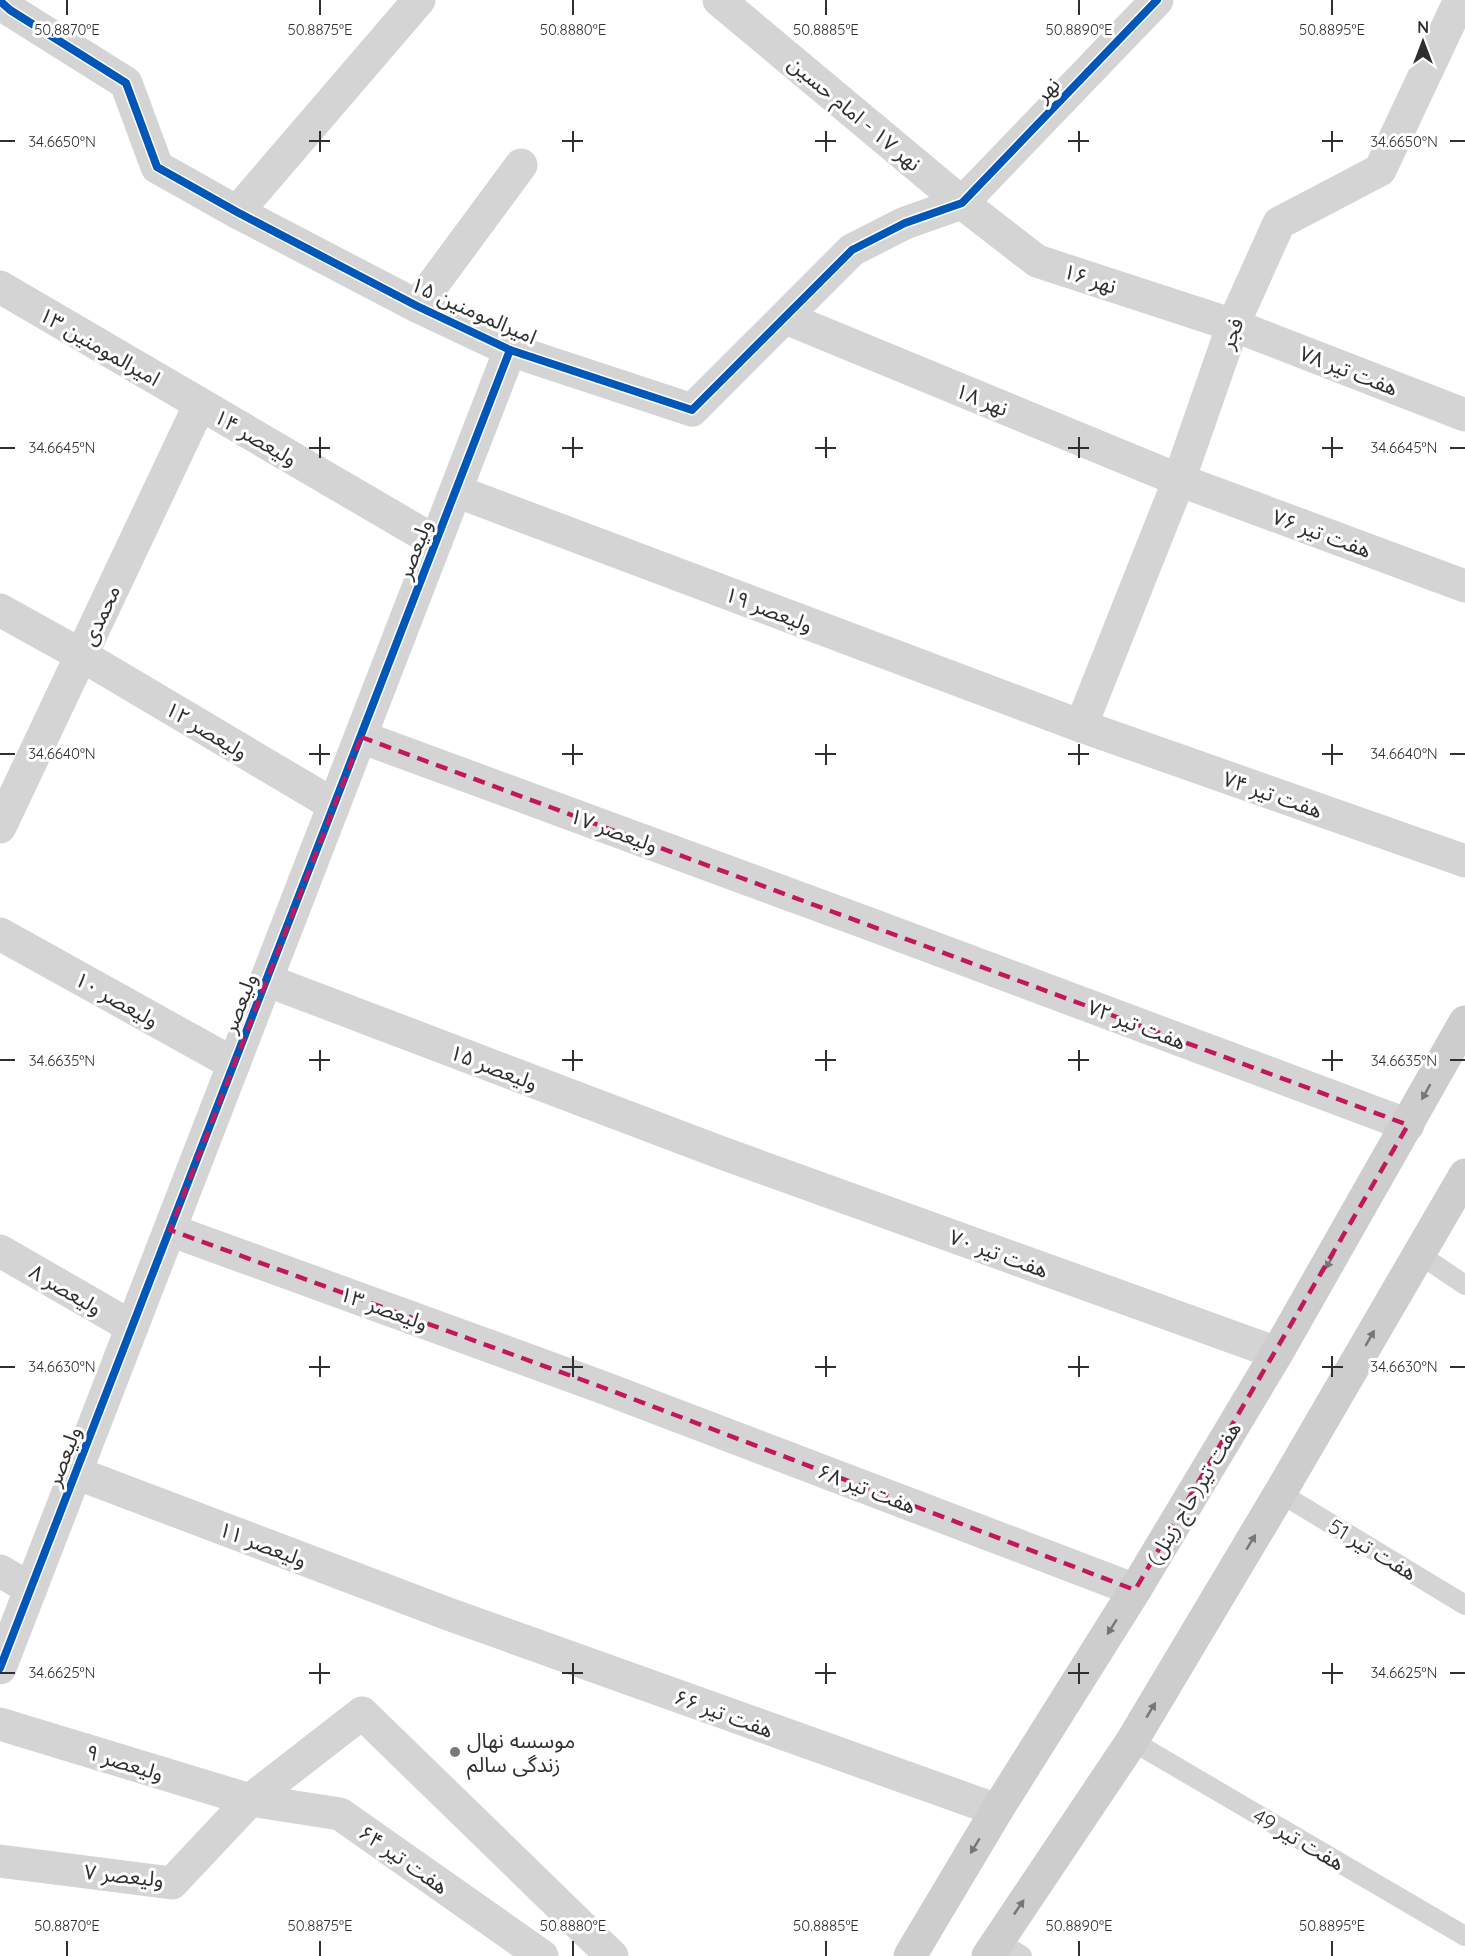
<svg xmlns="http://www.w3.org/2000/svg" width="1465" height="1956" font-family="Quicksand,'Noto Sans Arabic',sans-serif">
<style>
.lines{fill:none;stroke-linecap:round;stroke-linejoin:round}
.lane{stroke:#d4d4d4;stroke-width:20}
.street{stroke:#d4d4d4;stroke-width:33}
.secondary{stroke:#cdcdcd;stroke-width:33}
.cycleway-casing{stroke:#fff;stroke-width:11}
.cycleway{stroke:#0057b8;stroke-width:8}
.oneway{fill:#767676}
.marked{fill:none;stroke:#c2185b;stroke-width:4.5;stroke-dasharray:12 8;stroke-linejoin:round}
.ticks{fill:none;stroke:#2f2f2f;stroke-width:2}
.poi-dot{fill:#787878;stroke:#fff;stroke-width:2}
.labels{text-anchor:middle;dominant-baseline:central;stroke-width:6;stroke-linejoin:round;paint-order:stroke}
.street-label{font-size:21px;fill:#2f2f2f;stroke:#fff}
.poi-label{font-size:21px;fill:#2f2f2f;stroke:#fff;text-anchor:start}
.ticks-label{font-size:15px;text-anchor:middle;fill:#2f2f2f;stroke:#fff;stroke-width:6;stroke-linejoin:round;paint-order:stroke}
</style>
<rect width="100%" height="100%" fill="#fff"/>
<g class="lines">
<!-- lane -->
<g class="lane">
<polyline points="1419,1254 1465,1285"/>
<polyline points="1280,1493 1465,1605"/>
<polyline points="1132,1741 1465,1936"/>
<polyline points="997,1940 1022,1956"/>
</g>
<!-- street -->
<g class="street">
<polyline points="719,0 962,203 1037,261 1233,325 1465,415"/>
<polyline points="0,1 10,10 126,83 157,167 237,212 417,306 510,350 692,410 852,250 905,223 962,203 1157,0"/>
<polyline points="237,212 419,0"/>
<polyline points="0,287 436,542"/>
<polyline points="417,306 521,165"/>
<polyline points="786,318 1179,480 1465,586"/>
<polyline points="456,491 1081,726 1465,861"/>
<polyline points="0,610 81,655 334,805"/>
<polyline points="1081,726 1179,480 1233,325 1279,223 1380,170 1460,0"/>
<polyline points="361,737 867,923 1408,1125"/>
<polyline points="0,827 200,404"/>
<polyline points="0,934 234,1064"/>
<polyline points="266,980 722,1153 1277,1353"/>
<polyline points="170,1230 599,1386 1135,1590"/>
<polyline points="0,1251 132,1327"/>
<polyline points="76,1473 451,1615 997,1810"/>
<polyline points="0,1571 31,1589"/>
<polyline points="0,1668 510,350"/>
<polyline points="0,1724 250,1800 340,1814 542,1956"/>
<polyline points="0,1861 172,1883 250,1800 362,1713 612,1956"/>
</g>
<!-- secondary -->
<g class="secondary">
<polyline points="910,1956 997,1810 1135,1590 1277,1353 1465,1022"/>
<polyline points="988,1956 1132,1741 1280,1493 1465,1175"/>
</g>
<!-- cycleway casing -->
<g class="cycleway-casing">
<g id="cycleway">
<polyline points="0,1 10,10 126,83 157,167 237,212 417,306 510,350 692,410 852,250 905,223 962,203 1157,0"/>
<polyline points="0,1668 510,350"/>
</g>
</g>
<!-- cycleway -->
<use href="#cycleway" class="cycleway"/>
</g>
<!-- one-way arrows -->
<defs><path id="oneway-solid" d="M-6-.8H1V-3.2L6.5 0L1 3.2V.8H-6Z" transform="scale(1.5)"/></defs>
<g class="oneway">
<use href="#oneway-solid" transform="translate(1426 1092) rotate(119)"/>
<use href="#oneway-solid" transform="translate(1330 1261) rotate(120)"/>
<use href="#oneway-solid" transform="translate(1370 1338) rotate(-60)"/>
<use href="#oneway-solid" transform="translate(1251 1542) rotate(-59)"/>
<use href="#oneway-solid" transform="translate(1112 1627) rotate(122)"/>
<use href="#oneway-solid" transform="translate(1151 1710) rotate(-59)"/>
<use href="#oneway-solid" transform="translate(975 1846) rotate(121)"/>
<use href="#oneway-solid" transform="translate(1019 1907) rotate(-56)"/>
</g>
<!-- marked area -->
<path class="marked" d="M 361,737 L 1408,1125 L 1135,1590 L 599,1386 L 170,1230 Z"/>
<!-- ticks -->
<path class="ticks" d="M 67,0 L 67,15M 320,0 L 320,15M 573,0 L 573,15M 826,0 L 826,15M 1079,0 L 1079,15M 1332,0 L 1332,15M 320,131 L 320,152M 573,131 L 573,152M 826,131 L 826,152M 1079,131 L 1079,152M 1332,131 L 1332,152M 0,141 L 15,141M 309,141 L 330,141M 562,141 L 583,141M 815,141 L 836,141M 1068,141 L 1089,141M 1322,141 L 1343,141M 1450,141 L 1465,141M 320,437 L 320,458M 573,437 L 573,458M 826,437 L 826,458M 1079,437 L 1079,458M 1332,437 L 1332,458M 0,448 L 15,448M 309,448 L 330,448M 562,448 L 583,448M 815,448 L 836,448M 1068,448 L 1089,448M 1322,448 L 1343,448M 1450,448 L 1465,448M 320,744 L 320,765M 573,744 L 573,765M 826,744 L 826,765M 1079,744 L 1079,765M 1332,744 L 1332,765M 0,754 L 15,754M 309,754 L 330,754M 562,754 L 583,754M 815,754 L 836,754M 1068,754 L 1089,754M 1322,754 L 1343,754M 1450,754 L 1465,754M 320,1050 L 320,1071M 573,1050 L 573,1071M 826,1050 L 826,1071M 1079,1050 L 1079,1071M 1332,1050 L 1332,1071M 0,1060 L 15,1060M 309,1060 L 330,1060M 562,1060 L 583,1060M 815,1060 L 836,1060M 1068,1060 L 1089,1060M 1322,1060 L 1343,1060M 1450,1060 L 1465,1060M 320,1356 L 320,1377M 573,1356 L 573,1377M 826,1356 L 826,1377M 1079,1356 L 1079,1377M 1332,1356 L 1332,1377M 0,1367 L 15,1367M 309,1367 L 330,1367M 562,1367 L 583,1367M 815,1367 L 836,1367M 1068,1367 L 1089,1367M 1322,1367 L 1343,1367M 1450,1367 L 1465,1367M 320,1663 L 320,1684M 573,1663 L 573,1684M 826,1663 L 826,1684M 1079,1663 L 1079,1684M 1332,1663 L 1332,1684M 0,1673 L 15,1673M 309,1673 L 330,1673M 562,1673 L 583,1673M 815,1673 L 836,1673M 1068,1673 L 1089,1673M 1322,1673 L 1343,1673M 1450,1673 L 1465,1673M 67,1941 L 67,1956M 320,1941 L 320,1956M 573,1941 L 573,1956M 826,1941 L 826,1956M 1079,1941 L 1079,1956M 1332,1941 L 1332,1956"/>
<!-- markers -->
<circle class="poi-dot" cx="455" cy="1752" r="6"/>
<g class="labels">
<!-- street labels -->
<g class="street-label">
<text transform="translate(1047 89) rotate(-46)">نهر</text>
<text transform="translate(855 113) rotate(40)">نهر ۱۷ - امام حسین</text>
<text transform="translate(1090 278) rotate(18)">نهر ۱۶</text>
<text transform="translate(474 310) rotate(24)">امیرالمومنین ۱۵</text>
<text transform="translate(1231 333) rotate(-69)">فجر</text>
<text transform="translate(100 346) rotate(30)">امیرالمومنین ۱۳</text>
<text transform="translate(1349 370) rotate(21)">هفت تیر ۷۸</text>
<text transform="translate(982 399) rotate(22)">نهر ۱۸</text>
<text transform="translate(256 437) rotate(30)">ولیعصر ۱۴</text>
<text transform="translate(1322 533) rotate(20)">هفت تیر ۷۶</text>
<text transform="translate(414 549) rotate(-69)">ولیعصر</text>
<text transform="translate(769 609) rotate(21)">ولیعصر ۱۹</text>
<text transform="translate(100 615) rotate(-65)">محمدی</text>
<text transform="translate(207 730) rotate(31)">ولیعصر ۱۲</text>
<text transform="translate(1273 794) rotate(19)">هفت تیر ۷۴</text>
<text transform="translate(614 830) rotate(20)">ولیعصر ۱۷</text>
<text transform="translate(117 999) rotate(29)">ولیعصر ۱۰</text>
<text transform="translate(239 1003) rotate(-69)">ولیعصر</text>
<text transform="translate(1137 1024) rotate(21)">هفت تیر ۷۲</text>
<text transform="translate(494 1067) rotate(21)">ولیعصر ۱۵</text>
<text transform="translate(999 1253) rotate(20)">هفت تیر ۷۰</text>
<text transform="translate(66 1289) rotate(30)">ولیعصر ۸</text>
<text transform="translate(384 1308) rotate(20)">ولیعصر ۱۳</text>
<text transform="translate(63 1456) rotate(-69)">ولیعصر</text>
<text transform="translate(867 1488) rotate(21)">هفت تیر ۶۸</text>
<text transform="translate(1193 1493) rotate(-59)">هفت تیر(حاج زینل)</text>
<text transform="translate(263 1544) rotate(21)">ولیعصر ۱۱</text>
<text transform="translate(1373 1549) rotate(31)">هفت تیر 51</text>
<text transform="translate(724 1713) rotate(20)">هفت تیر ۶۶</text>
<text transform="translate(125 1762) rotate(17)">ولیعصر ۹</text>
<text transform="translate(1299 1839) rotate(30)">هفت تیر 49</text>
<text transform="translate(404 1859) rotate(35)">هفت تیر ۶۴</text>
<text transform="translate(124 1875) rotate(6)">ولیعصر ۷</text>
</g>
<!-- poi labels -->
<g class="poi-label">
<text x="467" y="1740">موسسه نهال<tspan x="467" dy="24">زندگی سالم</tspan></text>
</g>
</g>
<g class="ticks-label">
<text x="67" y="35">50.8870°E</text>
<text x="320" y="35">50.8875°E</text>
<text x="573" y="35">50.8880°E</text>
<text x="826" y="35">50.8885°E</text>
<text x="1079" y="35">50.8890°E</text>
<text x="1332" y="35">50.8895°E</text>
<text x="62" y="147">34.6650°N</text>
<text x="1404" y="147">34.6650°N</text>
<text x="62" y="453">34.6645°N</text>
<text x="1404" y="453">34.6645°N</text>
<text x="62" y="759">34.6640°N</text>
<text x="1404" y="759">34.6640°N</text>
<text x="62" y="1066">34.6635°N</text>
<text x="1404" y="1066">34.6635°N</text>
<text x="62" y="1372">34.6630°N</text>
<text x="1404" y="1372">34.6630°N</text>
<text x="62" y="1678">34.6625°N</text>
<text x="1404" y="1678">34.6625°N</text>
<text x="67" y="1931">50.8870°E</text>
<text x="320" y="1931">50.8875°E</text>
<text x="573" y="1931">50.8880°E</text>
<text x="826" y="1931">50.8885°E</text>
<text x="1079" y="1931">50.8890°E</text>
<text x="1332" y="1931">50.8895°E</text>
</g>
<!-- north arrow -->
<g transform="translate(1423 42)" stroke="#ffffff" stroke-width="4.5" paint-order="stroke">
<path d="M0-4.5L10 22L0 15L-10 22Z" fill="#2f2f2f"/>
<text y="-9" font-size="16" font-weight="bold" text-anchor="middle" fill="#2f2f2f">N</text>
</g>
</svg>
